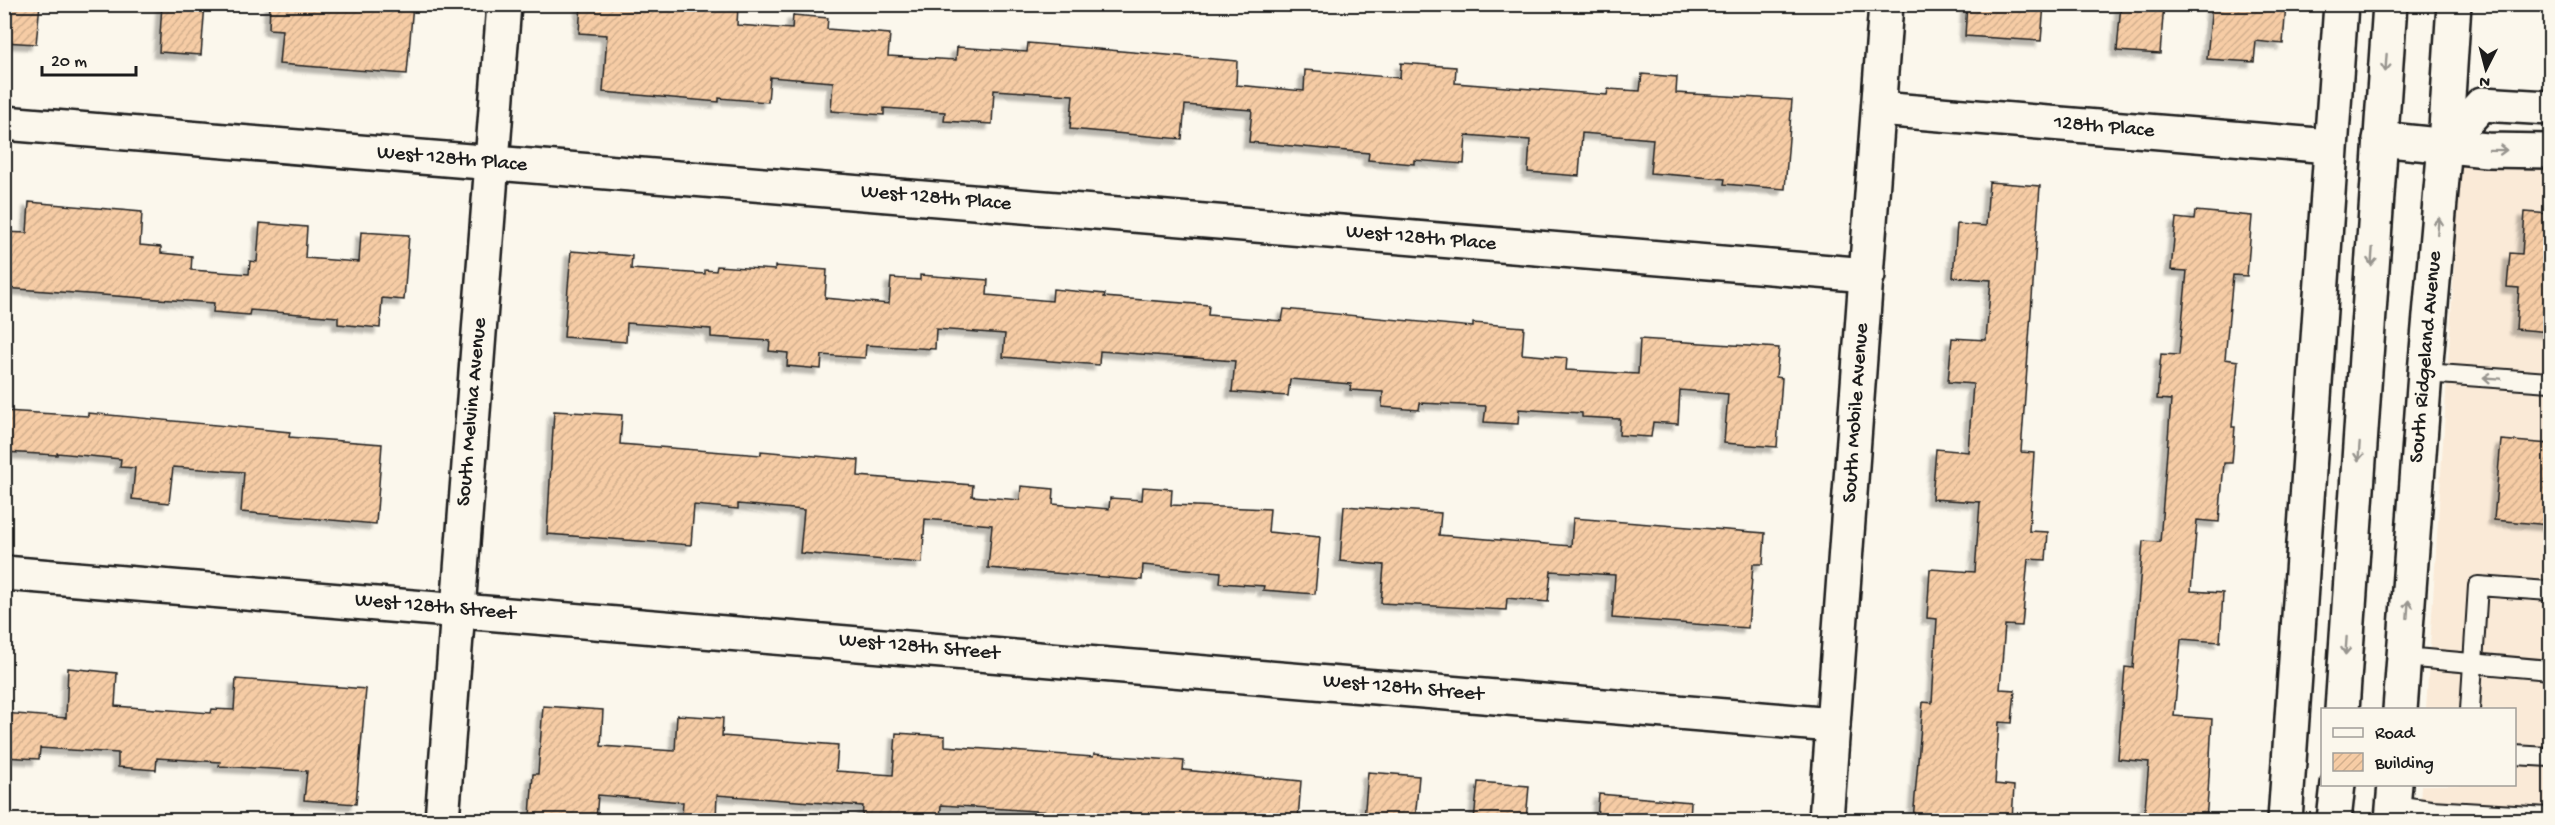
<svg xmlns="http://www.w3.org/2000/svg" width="2555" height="825" font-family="'Gochi Hand',sans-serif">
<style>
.built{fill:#faead7}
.building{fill:url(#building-hatch);stroke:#1c1c1c;stroke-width:1.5;filter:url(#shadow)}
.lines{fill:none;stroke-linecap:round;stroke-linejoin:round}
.service-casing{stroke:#1c1c1c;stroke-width:22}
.minor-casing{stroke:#1c1c1c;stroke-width:38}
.secondary-casing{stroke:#1c1c1c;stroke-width:38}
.service{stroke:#fbf7ec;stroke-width:18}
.minor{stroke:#fbf7ec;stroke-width:33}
.secondary{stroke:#fbf7ec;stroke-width:33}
.oneway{stroke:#97948e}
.labels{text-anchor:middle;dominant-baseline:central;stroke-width:4.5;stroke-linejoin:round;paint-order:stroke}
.street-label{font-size:21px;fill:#1c1c1c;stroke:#fbf7ec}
</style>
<defs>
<pattern id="building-hatch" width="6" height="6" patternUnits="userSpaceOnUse" patternTransform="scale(1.5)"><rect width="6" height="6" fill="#f6cca5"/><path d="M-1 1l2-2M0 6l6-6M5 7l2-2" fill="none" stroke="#d2af8d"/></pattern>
<filter id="shadow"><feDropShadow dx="-5.5" dy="5.5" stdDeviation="1.5" flood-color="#0004"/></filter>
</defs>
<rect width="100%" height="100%" fill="#fbf7ec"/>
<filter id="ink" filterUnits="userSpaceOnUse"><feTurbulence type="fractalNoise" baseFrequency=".0167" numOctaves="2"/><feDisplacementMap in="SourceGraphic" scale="12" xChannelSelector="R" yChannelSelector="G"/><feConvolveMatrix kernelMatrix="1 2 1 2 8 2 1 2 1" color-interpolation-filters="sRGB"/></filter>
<g filter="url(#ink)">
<!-- built -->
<polygon class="built" points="2461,160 2550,165 2550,820 2419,820 2421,785 2514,784 2514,710 2426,709"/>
<!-- building -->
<g class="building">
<polygon points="4,4 40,4 36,44 4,42"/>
<polygon points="162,4 205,4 201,55 159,52"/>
<polygon points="270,4 413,4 407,74 279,64 282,30 269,29"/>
<polygon points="581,4 738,6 737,25 792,29 793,15 828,18 827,29 890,34 888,56 956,60 957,47 1027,52 1028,43 1237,61 1236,85 1304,91 1305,70 1400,78 1401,63 1456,67 1455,83 1607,95 1608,89 1640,91 1642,74 1677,77 1676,93 1792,100 1785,189 1724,184 1725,179 1650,173 1653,139 1582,133 1579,176 1528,172 1530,140 1466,135 1464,164 1414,160 1414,164 1368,160 1369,153 1249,142 1252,110 1185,105 1182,139 1070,129 1073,95 994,90 992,124 944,121 945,112 884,108 884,115 831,111 833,82 770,77 768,102 719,98 719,102 603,92 607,35 579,33"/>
<polygon points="1967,4 2044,4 2041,41 1965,36"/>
<polygon points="2121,4 2164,4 2160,54 2117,51"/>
<polygon points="2212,4 2286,4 2283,44 2256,41 2254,62 2207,59"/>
<polygon points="1989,182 2040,186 2021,452 2034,453 2029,531 2048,532 2046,560 2028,559 2022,626 2005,625 2000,689 2015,690 2012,723 1999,722 1995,784 2014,786 2012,820 1913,820 1923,702 1932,703 1937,619 1927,618 1930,569 1975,572 1980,502 1932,499 1936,449 1968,452 1973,384 1948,382 1952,338 1986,340 1991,280 1953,277 1957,224 1986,226"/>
<polygon points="29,202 142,212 140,245 161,247 161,253 192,256 191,270 249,274 250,261 257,262 260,223 307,227 305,258 359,262 361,232 409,235 404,300 382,298 380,328 338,324 338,317 250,310 249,315 213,312 214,303 4,288 4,232 27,233"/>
<polygon points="2195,211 2252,216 2247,276 2233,275 2225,359 2238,361 2232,427 2235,427 2232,463 2224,463 2219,522 2197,520 2191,591 2223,593 2220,642 2181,639 2174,716 2212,719 2208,795 2206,820 2144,820 2149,762 2118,759 2125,667 2133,668 2143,541 2160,542 2171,400 2157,399 2161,354 2179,355 2187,271 2171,270 2176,218 2194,220"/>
<polygon points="2525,212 2550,214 2550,332 2516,329 2519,288 2507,287 2510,253 2522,254"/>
<polygon points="571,251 632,256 631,269 705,274 705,270 716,271 717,266 775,270 775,266 827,270 825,298 889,304 891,278 920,280 920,275 988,280 987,295 1052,301 1053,289 1105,294 1104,297 1209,305 1208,315 1282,321 1284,309 1473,327 1473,323 1524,327 1522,354 1567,358 1566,370 1638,374 1640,339 1779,348 1776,377 1782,378 1777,447 1724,443 1728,394 1680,390 1678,424 1653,422 1651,437 1619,435 1620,419 1582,417 1582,413 1519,409 1518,424 1484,422 1486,406 1420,403 1419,410 1382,407 1383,392 1350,390 1351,384 1290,379 1288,396 1232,392 1235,361 1100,351 1099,365 1003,357 1005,334 936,329 935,349 866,345 865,358 822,355 821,369 787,366 788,353 769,351 770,341 711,337 711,329 627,323 626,342 564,337"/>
<polygon points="4,411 88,416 88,413 290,432 289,437 382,444 376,524 241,512 244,472 173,467 169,503 132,499 135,468 120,467 121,459 57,453 57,455 4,452"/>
<polygon points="554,411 622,415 620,444 761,455 761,451 859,460 858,476 973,485 972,496 1020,500 1021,486 1054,489 1053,504 1109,509 1110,498 1142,500 1143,487 1172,489 1171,505 1270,509 1268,532 1320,537 1315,594 1263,590 1264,586 1220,583 1221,572 1143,565 1142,580 988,568 992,525 925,519 922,563 800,553 804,510 738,504 738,509 694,505 691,545 547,534"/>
<polygon points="2501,440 2550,444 2550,525 2494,520"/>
<polygon points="1344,506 1441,513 1439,535 1571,546 1573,518 1765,533 1763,564 1753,564 1748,628 1612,618 1615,575 1551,571 1548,602 1507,598 1506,610 1381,603 1384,565 1340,561"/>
<polygon points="68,668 117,673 115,706 211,713 212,709 234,710 236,679 366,689 356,804 304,800 307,771 219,766 220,762 157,758 156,770 118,767 118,753 40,748 39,759 4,757 4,713 66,718"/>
<polygon points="543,706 603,710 601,746 675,751 677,715 723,718 722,736 838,745 836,771 893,775 896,733 945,736 945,746 1093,757 1094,754 1184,761 1183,770 1301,781 1298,820 1178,820 941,805 940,820 862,820 863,806 717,795 716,819 682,816 683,802 598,795 596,820 530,816 533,774 538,774"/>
<polygon points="1368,772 1419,776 1415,820 1364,820"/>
<polygon points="1478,782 1529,786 1526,820 1474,820"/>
<polygon points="1599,794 1691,802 1690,820 1597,820"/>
</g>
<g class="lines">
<!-- service casing -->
<g class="service-casing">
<g id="service">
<polyline points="2425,373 2550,382"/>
<polyline points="2404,657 2550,670"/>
<polyline points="2470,710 2478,586 2550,591"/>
<polyline points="2514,755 2550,757"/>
<polyline points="2393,805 2431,810 2550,817"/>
</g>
</g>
<!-- minor casing -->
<g class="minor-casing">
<g id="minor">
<polyline points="1879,109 2330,146"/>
<polyline points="4,123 1868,275"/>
<polyline points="2380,139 2487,150 2550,151"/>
<polyline points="2445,144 2482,104 2550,108"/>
<polyline points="4,573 1833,725"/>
<polyline points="442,820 504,4"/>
<polyline points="1826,820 1886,4"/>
<polyline points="2285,820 2341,4"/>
</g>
</g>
<!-- secondary casing -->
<g class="secondary-casing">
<g id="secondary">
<polyline points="2342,710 2390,4"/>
<polyline points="2400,710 2425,373 2445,144 2454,4"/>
<polyline points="2334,820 2338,784"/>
<polyline points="2392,820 2395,784"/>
</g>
</g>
<!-- service -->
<use href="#service" class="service"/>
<!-- minor -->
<use href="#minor" class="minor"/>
<!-- secondary -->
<use href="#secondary" class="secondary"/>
</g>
<!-- one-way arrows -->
<defs><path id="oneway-shaft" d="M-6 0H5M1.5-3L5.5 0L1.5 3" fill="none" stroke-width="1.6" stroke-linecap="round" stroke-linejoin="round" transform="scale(1.5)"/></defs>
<g class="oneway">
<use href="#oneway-shaft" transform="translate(2386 63) rotate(94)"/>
<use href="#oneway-shaft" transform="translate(2498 150) rotate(1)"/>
<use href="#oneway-shaft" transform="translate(2438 226) rotate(-85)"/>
<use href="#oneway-shaft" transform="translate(2372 257) rotate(94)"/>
<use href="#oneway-shaft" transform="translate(2492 378) rotate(-176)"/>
<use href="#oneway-shaft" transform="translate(2359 452) rotate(94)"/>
<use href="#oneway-shaft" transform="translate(2408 609) rotate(-86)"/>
<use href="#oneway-shaft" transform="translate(2346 646) rotate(94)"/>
</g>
</g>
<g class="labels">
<!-- street labels -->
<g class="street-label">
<text transform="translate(2104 128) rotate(5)">128th Place</text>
<text transform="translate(452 160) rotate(5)">West 128th Place</text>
<text transform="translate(936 199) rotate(5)">West 128th Place</text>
<text transform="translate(1421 239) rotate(5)">West 128th Place</text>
<text transform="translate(2427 357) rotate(-85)">South Ridgeland Avenue</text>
<text transform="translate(473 412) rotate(-85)">South Melvina Avenue</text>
<text transform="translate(1857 413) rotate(-86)">South Mobile Avenue</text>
<text transform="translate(435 608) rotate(5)">West 128th Street</text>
<text transform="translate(919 648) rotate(5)">West 128th Street</text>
<text transform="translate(1403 689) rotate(5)">West 128th Street</text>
</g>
</g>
<!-- margin -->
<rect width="2555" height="825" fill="none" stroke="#fbf7ec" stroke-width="24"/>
<rect x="12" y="12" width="2531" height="801" fill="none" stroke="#1c1c1c" stroke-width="2" filter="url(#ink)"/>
<!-- legend -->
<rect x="2321" y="708" width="195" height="78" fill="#fbf7ec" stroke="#a29f99" stroke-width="1.5"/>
<rect x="2333" y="728" width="30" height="9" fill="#fbf7ec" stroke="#a29f99" stroke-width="1.5"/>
<text x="2375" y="738" font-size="18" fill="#1c1c1c">Road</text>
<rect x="2333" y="753" width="30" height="18" fill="url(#building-hatch)" stroke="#a29f99" stroke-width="1.5"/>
<text x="2375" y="768" font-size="18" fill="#1c1c1c">Building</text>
<!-- north arrow -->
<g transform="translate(2486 69) rotate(186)" stroke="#fbf7ec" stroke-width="4.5" paint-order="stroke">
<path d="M0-4.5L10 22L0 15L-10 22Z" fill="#1c1c1c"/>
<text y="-9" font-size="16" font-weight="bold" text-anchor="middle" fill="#1c1c1c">N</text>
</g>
<!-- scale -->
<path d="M42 66v9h94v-9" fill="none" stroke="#1c1c1c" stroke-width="3"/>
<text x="51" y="66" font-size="18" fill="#1c1c1c" stroke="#fbf7ec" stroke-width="4.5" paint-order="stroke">20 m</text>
</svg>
